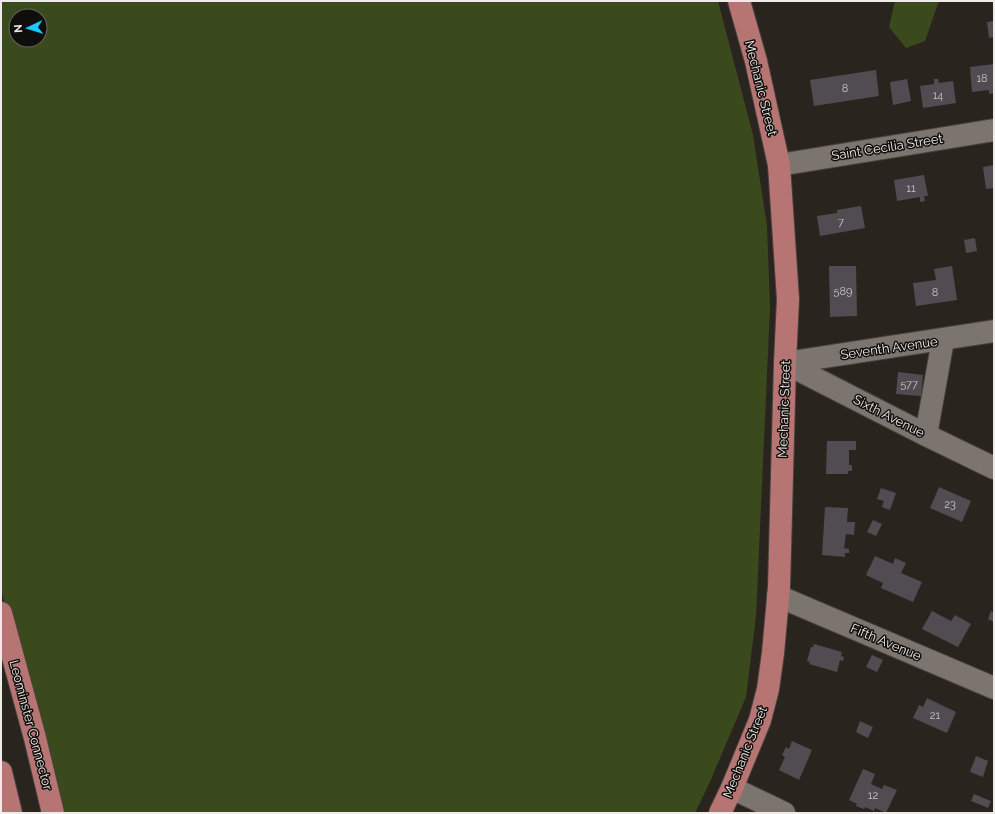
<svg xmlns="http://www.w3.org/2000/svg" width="995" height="814" font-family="Raleway,sans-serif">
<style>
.green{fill:#3b4a1d;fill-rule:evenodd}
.building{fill:#514c52}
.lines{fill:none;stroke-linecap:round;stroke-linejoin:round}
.minor-casing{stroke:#47423f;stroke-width:24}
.major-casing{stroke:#47423f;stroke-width:24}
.minor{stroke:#7b746f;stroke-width:22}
.major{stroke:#b67573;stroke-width:22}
.labels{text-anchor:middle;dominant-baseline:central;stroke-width:3;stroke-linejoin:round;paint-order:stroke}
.number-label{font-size:11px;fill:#c8c3c2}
.street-label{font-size:13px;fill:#efebe8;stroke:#100e0c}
</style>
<rect width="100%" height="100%" fill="#2a241f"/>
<!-- green -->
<g class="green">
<path d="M 1,1 L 718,1 L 753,135 L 767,226 L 770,308 L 756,616 L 746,697 L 709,784 L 695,813 L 58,813 L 1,589 ZM 16,16 L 40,16 L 40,40 L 16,40 Z"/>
<polygon points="895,1 939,1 925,41 906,48 889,27"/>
</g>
<!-- building -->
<g class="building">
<polygon points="994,21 994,37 989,38 987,22"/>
<polygon points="994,64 994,93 989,94 989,90 972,92 970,67"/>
<polygon points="876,70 879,96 814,106 810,80"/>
<polygon points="907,79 911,101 893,105 890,82"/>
<polygon points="934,79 938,79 939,83 953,81 956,103 923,108 920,86 934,84"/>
<polygon points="994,165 994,188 986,189 983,167"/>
<polygon points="924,175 928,196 924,196 925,201 920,202 920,197 897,201 894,180"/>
<polygon points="861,206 865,228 820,236 817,216 837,213 837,210"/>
<polygon points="975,238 977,251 966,253 964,240"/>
<polygon points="829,266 856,266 857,316 830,317"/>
<polygon points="952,266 957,300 916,306 913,283 936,280 934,269"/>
<polygon points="898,372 923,375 921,396 896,394"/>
<polygon points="827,441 856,441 856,450 849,450 849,465 852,465 852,471 848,471 848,474 826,474"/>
<polygon points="939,487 971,501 962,522 930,508"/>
<polygon points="881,488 896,493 890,510 882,507 884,501 877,499"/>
<polygon points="825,507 848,508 847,522 855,522 854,535 846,534 844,548 849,549 849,553 845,553 845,557 822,555"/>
<polygon points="873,520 882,524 876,536 867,532"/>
<polygon points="875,556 893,564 895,558 906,563 901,573 922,582 913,602 881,588 883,583 866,575"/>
<polygon points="932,611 951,621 955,615 971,624 958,647 922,629"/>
<polygon points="991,611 994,613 994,622 988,619"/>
<polygon points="814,644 842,652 841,656 844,657 843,661 840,660 837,672 809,664 810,662 807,661 811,647 813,647"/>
<polygon points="872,655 883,660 877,672 866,667"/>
<polygon points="927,698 956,712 947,733 913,718 919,705 923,707"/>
<polygon points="860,721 873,727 868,738 856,732"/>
<polygon points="792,741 812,750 799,780 779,770 785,757 782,755 786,747 789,749"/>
<polygon points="976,756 988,761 983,777 970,772"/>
<polygon points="863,769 875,774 871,784 882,789 884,785 897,790 886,813 875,808 874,811 865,807 864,809 856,806 857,804 849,800"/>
<polygon points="974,794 991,801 988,808 971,801"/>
</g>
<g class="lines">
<!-- minor casing -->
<g class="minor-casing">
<g id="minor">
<polyline points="779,165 994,130"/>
<polyline points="785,363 926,435 994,468"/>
<polyline points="785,363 994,331"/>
<polyline points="926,435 943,340"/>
<polyline points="778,596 994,688"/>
<polyline points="732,788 784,813"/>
</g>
</g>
<!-- major casing -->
<g class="major-casing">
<g id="major">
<polyline points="1,613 35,738 53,813"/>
<polyline points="1,772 11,813"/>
<polyline points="720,813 732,788 760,720 768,689 773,653 779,587 785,363 788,299 779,165 756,61 739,1"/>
</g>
</g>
<!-- minor -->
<use href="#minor" class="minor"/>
<!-- major -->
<use href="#major" class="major"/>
</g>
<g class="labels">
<!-- number labels -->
<g class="number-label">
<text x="982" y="78">18</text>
<text x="845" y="88">8</text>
<text x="938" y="95">14</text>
<text x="911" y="188">11</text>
<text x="841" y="222">7</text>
<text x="843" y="291">589</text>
<text x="935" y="292">8</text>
<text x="909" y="384">577</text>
<text x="950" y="504">23</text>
<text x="935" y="715">21</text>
<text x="873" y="795">12</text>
</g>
<!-- street labels -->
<g class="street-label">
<text transform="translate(761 88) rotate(76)">Mechanic Street</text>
<text transform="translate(887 147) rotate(-9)">Saint Cecilia Street</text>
<text transform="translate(889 348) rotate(-8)">Seventh Avenue</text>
<text transform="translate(784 409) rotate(-88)">Mechanic Street</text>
<text transform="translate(889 416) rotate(27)">Sixth Avenue</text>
<text transform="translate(886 642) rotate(23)">Fifth Avenue</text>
<text transform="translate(31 725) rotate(75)">Leominster Connector</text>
<text transform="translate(745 752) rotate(-68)">Mechanic Street</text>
</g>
</g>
<!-- border -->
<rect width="995" height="814" fill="none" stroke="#efebe8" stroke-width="4"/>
<!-- north arrow -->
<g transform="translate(28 28) rotate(266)"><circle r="19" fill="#100e0c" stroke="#696664"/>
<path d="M0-3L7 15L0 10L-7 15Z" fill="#17cafb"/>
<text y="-6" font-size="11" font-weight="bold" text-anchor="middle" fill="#efebe8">N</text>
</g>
</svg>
